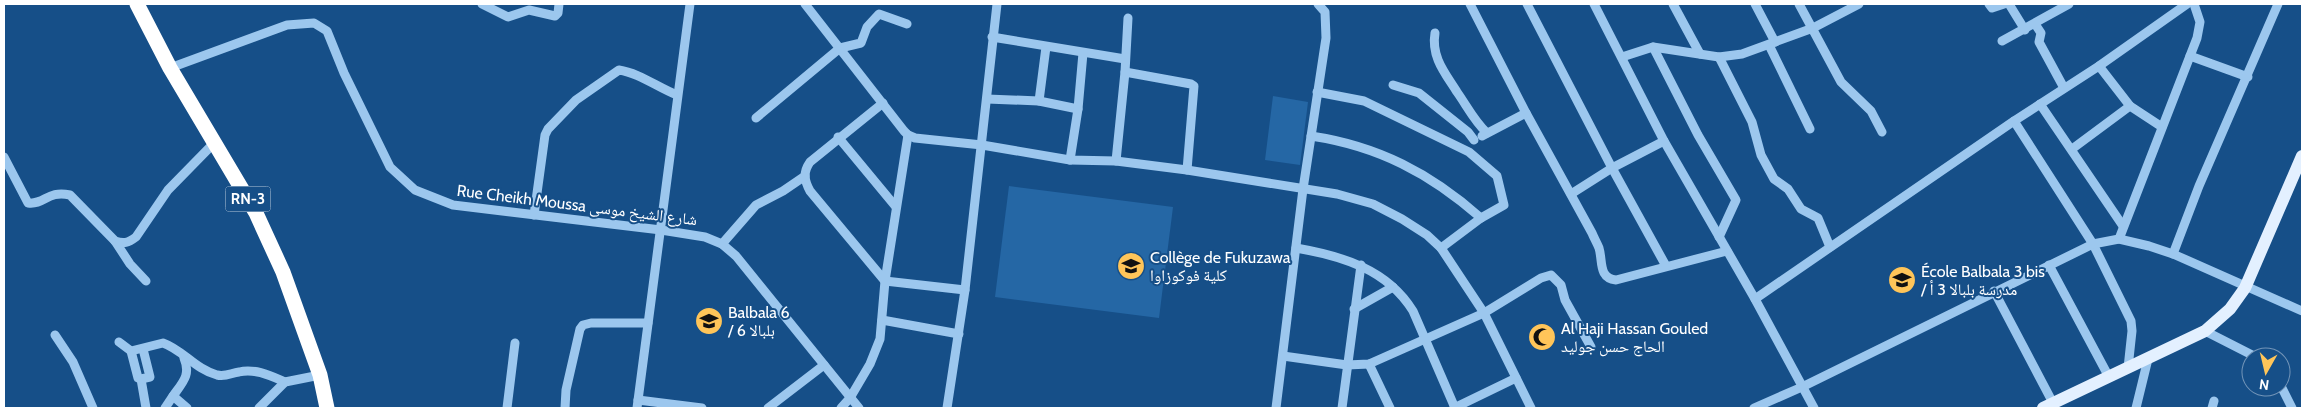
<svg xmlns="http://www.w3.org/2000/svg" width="2306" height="412" font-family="Cabin,'Noto Naskh Arabic',sans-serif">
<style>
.pitch{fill:#2567a5}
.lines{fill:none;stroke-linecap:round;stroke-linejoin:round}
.minor{stroke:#9cc7ee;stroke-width:9}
.major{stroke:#e3f0ff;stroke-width:12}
.highway{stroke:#fff;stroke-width:15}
.labels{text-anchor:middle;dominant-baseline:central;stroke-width:4;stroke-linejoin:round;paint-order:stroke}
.shield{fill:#164f88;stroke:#b9cadb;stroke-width:1}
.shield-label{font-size:15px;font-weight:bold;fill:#fff}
.street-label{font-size:16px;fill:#fff;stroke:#164f88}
.poi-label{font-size:16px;fill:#fff;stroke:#164f88;text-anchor:start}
</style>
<rect width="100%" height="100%" fill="#164f88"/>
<!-- pitch -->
<g class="pitch">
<polygon points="1273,96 1308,102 1300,165 1265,160"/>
<polygon points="1009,186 1173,207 1159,318 995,297"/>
</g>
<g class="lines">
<!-- minor -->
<g class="minor">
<polyline points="482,4 508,17 529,10 555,16 558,13 559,4"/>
<polyline points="805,4 904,131 908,135 915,138 982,145 1070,160 1116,161 1187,170 1337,194 1373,204 1402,219 1427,235 1441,248 1484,313 1531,408"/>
<path d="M 1470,4 L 1526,113 L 1592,233 C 1594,238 1597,243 1599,248 C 1603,261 1598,278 1616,280 L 1727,251"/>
<polyline points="1527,4 1612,168 1666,266"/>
<polyline points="1594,4 1664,141 1755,299 1814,408"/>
<polyline points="1673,4 1700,54"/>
<polyline points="1755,4 1775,42"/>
<polyline points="1799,4 1841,82 1871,111 1882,132"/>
<polyline points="1989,4 1992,8 2004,4"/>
<polyline points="2009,4 2025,30"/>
<polyline points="2035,24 2041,33 2039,42 2064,88"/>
<path d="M 1435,33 C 1431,57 1445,73 1457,92 C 1467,106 1474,121 1487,133"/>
<polyline points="992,37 1125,59"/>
<polyline points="2002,41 2069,4"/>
<polyline points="1769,45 1810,129"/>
<polyline points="1653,47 1698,135 1736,200 1719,237"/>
<polyline points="2190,56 2248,77"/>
<polyline points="1622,57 1653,47 1719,57 1742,54 1813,28 1859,4"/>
<polyline points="1719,57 1752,122 1761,155 1774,179 1788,189 1801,209 1818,218 1830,247"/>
<polyline points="2099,66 2130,106 2162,127"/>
<polyline points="170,68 287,25 314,23 327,31 344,73 390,167 415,190 453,205 661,230 705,237 722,244 736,256 859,408"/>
<polyline points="1125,72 1191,84 1194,86 1187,170"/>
<polyline points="1393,85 1419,93 1468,132 1474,140"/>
<polyline points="1317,92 1364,101 1469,152 1497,176 1504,205 1481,218"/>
<polyline points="987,99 1039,101 1078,109"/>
<polyline points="1039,101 1046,47"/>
<path d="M 883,103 L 810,162 C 803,172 804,180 810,191 L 885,281 L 965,290"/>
<polyline points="2040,104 2123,226"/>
<polyline points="756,118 840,48 861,43 867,27 879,14 907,24"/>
<polyline points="2014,121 2093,244 2131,321 2132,331 2128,368"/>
<path d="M 1311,136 C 1378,146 1430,173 1481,218 L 1441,248"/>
<polyline points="1482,136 1526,113"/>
<polyline points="838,137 896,207"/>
<polyline points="2072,149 2130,106"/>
<path d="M 4,157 L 28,203 C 45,205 47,190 70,195 L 115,241 C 124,244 128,243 136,237 L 168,190 L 215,142"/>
<polyline points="1070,160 1078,109 1083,53"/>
<polyline points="1116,161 1125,72 1128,18"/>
<polyline points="1571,194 1612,168 1664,141"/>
<path d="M 534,215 L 545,135 L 548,129 L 576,100 L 619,70 C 639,73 657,87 677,95"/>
<polyline points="2119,239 2197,38 2200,22 2194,4"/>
<polyline points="115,241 130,264 146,281"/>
<polyline points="722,244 756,205 783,191 805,176"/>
<path d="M 1296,248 C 1342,256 1387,269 1413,311 L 1455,408"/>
<polyline points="2173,254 2199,186 2278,4"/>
<polyline points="2049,265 2109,377"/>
<polyline points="1994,291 2053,403"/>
<polyline points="1755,299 2014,121 2099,66 2187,4"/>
<polyline points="1354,309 1393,287"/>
<polyline points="882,320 959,334"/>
<polyline points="2205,331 2256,357"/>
<polyline points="55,335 73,362 93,408"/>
<path d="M 119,342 L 131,351 L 163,343 C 183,350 195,369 217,375 C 226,377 231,373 239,372 C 255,368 271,376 285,382"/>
<polyline points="131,351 138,378 141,379 146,408"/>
<polyline points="1283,356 1347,365 1369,364 1484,313 1541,278 1551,275 1561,285 1565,300 1591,347"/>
<path d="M 184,358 C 191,375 183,382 173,396 L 187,408"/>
<polyline points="1369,364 1390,408"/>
<polyline points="141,379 150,377 143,349"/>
<polyline points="2281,386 2292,408"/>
<polyline points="638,400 702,408"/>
<polyline points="165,408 173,396"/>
<polyline points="259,408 285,382 320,375"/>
<polyline points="507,408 515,343"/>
<polyline points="565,408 566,390 580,329 583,325 591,323 648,323"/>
<polyline points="637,408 690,4"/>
<polyline points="768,408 824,365"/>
<polyline points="841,408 850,398 870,364 880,339 885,281 908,135"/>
<polyline points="947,408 965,290 997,4"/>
<polyline points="1276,408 1303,189 1326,38 1325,12 1318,4"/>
<polyline points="1342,408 1361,265"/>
<polyline points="1454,408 1516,378"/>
<polyline points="1754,408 1802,387 2093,244 2119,239 2149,246 2173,254 2302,311"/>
<polyline points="2136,408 2148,359"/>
<polyline points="2212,408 2214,401"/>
</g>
<!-- major -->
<polyline class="major" points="2043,408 2205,331 2230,309 2245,288 2302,156"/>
<!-- highway -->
<polyline class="highway" points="137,4 170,68 256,213 283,272 320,375 327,408"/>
</g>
<!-- icons -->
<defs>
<g id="school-disc" transform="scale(1.4375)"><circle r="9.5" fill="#ffc559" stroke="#164f88"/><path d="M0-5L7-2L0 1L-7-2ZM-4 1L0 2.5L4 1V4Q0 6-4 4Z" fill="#111"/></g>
<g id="mosque-disc" transform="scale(1.4375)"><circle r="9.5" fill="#ffc559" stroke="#164f88"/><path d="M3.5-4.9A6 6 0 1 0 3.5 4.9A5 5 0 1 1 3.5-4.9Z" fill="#111"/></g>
</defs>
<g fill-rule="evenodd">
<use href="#school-disc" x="1131" y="266"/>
<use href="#school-disc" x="1902" y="280"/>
<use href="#school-disc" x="709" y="321"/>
<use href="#mosque-disc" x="1542" y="337"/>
</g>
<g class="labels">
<!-- shield labels -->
<rect class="shield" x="225.5" y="186.5" width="45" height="25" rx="4"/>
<g class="shield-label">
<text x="248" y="199">RN-3</text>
</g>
<!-- street labels -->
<g class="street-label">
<text transform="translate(577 205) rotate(7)">Rue Cheikh Moussa شارع الشيخ موسى</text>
</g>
<!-- poi labels -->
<g class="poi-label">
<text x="1150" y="257">Collège de Fukuzawa<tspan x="1150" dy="18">كلية فوكوزاوا</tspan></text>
<text x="1921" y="271">École Balbala 3 bis<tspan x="1921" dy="18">/ مدرسة بلبالا 3 أ</tspan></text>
<text x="728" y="312">Balbala 6<tspan x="728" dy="18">/ بلبالا 6</tspan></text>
<text x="1561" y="328">Al Haji Hassan Gouled<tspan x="1561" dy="18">الحاج حسن جوليد</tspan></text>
</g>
</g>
<!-- border -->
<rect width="2306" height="412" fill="none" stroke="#ffffff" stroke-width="10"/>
<!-- north arrow -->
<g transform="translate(2266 372) rotate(188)"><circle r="24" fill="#164f88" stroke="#7395b8"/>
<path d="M0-4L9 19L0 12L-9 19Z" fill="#ffc559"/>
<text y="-8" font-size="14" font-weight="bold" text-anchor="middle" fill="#ffffff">N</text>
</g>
</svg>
